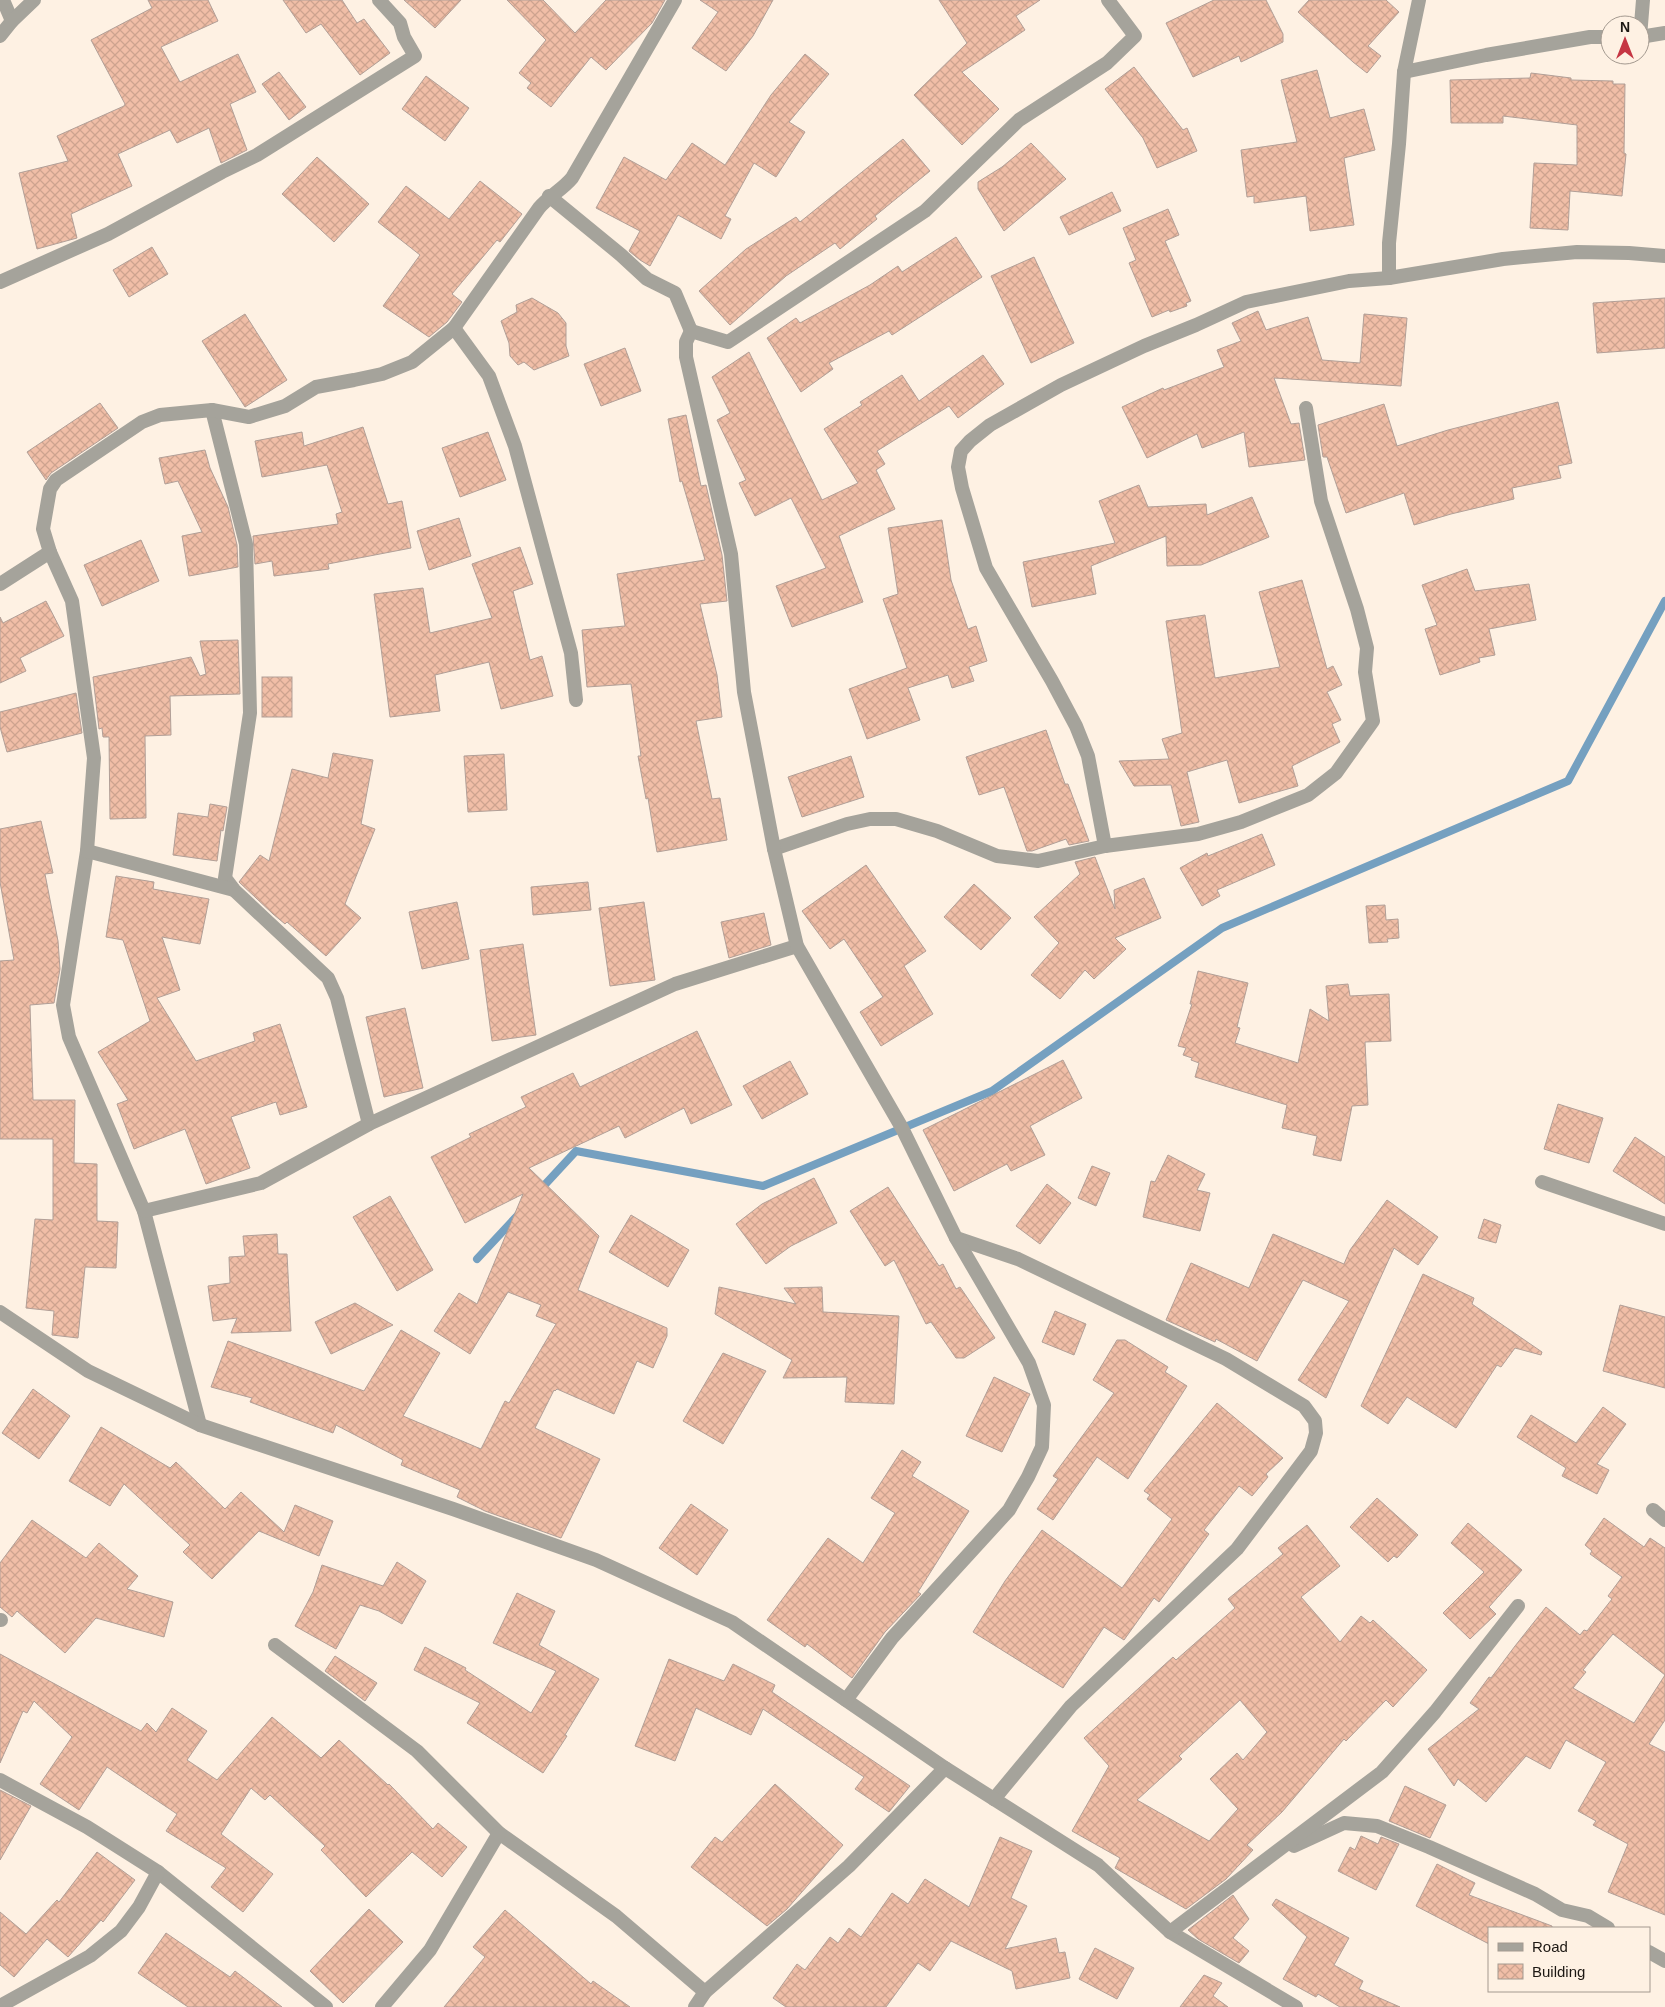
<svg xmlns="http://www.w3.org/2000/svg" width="1665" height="2007" font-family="Arial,sans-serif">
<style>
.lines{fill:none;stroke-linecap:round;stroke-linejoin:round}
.stream{stroke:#75a0c0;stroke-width:8}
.building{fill:url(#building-cross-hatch);stroke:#b19f97;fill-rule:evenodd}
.minor{stroke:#a5a39b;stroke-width:14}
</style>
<defs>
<pattern id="building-cross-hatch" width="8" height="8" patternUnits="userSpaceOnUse" patternTransform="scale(1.25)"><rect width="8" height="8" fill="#f0bea7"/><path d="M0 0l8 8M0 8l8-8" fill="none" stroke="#cda38f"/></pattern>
</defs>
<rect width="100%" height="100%" fill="#fef1e3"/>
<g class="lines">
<!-- stream -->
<g class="stream">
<polyline points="539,1191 576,1151 763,1186 992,1091 1222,928 1568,781 1665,601"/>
<polyline points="477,1259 518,1215"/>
</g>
</g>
<!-- building -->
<g class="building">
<polygon points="148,0 208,0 218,21 161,47 180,82 238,54 256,92 230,104 247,150 221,163 209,128 177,143 170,130 118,154 132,186 71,214 77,238 37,249 19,173 68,161 57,136 124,106 125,104 91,40 152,8"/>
<polygon points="283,0 342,0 357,23 364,19 390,53 360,75 321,24 306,33"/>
<polygon points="404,0 461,0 435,28"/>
<polygon points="507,0 543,0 575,33 606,0 665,0 652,23 606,70 591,57 551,107 527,88 531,83 519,73 546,40"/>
<polygon points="700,0 773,0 753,36 726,71 692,48 718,12"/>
<polygon points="939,0 1040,0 1016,16 1025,30 962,72 999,109 962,145 914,95 967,43"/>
<polygon points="1214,0 1266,0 1283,34 1283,42 1241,62 1239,56 1193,77 1166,23"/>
<polygon points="1309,0 1386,0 1399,12 1368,46 1381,56 1367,73 1353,62 1298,12"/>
<polygon points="805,54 829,74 789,122 805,132 776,177 754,163 725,216 731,219 721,239 678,215 650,266 640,260 629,251 640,231 596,208 624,157 666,180 692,143 725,165 771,95"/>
<polygon points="1134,67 1183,130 1187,128 1197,151 1157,168 1143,138 1105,89"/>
<polygon points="1317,70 1330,118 1364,109 1375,150 1344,158 1354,225 1310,231 1306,196 1254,203 1254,196 1247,197 1241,150 1297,142 1281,80"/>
<polygon points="279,72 306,107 289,120 262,84"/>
<polygon points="1531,73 1571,78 1571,80 1613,81 1613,84 1625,84 1624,153 1626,154 1622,196 1570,191 1568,230 1530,228 1534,163 1577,165 1577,125 1503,116 1503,123 1451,123 1450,80 1530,78"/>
<polygon points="426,76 469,108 445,141 402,109"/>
<polygon points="903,139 930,171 875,216 877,219 840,249 835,243 786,276 730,325 699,291 746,249 796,217 800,222"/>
<polygon points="1031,143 1066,179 1004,231 978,189 978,182 1002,167"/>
<polygon points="317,157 369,204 334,242 282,194"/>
<polygon points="480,181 522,214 500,242 497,240 452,294 462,302 447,322 429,337 383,306 420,255 378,222 406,186 449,219"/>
<polygon points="1112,192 1121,211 1069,235 1060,217"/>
<polygon points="1168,209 1179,235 1165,241 1191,301 1186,303 1187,306 1170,312 1169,310 1152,317 1129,263 1136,260 1123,228"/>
<polygon points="956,237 982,277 892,335 889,331 829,363 833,369 801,392 767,338 796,318 800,323 870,285 898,266 902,272"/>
<polygon points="152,247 168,274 129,297 113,270"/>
<polygon points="1034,257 1074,343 1031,363 991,276"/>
<polygon points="532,298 558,313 566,323 566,346 569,356 534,370 524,362 518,365 510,356 509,343 501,321 517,312 516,305"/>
<polygon points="1665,298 1665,348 1597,353 1593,303"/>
<polygon points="1258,311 1266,330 1308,317 1322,360 1360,363 1364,314 1407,318 1401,386 1274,378 1291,424 1299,423 1305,460 1249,467 1244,432 1202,448 1197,434 1147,458 1122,407 1163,388 1164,390 1224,367 1217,350 1241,341 1232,323"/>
<polygon points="245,314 287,380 245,407 202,341"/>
<polygon points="625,348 641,391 601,406 584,364"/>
<polygon points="749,352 822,500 858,483 824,429 862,405 860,402 902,375 919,401 983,355 1004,384 958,418 949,406 877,451 885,464 876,470 895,509 839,536 863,602 792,627 776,586 826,568 791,498 755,516 739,483 746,480 717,420 730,413 712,377"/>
<polygon points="1558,402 1572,463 1558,466 1561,478 1512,488 1514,499 1451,514 1414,525 1404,493 1346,513 1327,457 1323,457 1318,425 1384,404 1397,446 1448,430"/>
<polygon points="100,403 118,428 51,473 46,480 27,452"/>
<polygon points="686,415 701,486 706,485 722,555 727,601 700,604 717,675 722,717 696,721 712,799 720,798 727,840 657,852 648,798 646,799 638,756 641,756 631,684 587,687 582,630 625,626 617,574 705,560 682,481 680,482 668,419"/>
<polygon points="363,427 388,504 402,501 411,548 328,564 329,569 274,576 272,561 255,564 253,536 338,524 336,514 342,512 327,465 262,477 255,441 302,432 304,446"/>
<polygon points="488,432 506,480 460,497 442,448"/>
<polygon points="205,450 210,468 228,507 237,545 238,567 189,576 182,536 202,532 178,481 165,484 159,458"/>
<polygon points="1139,485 1148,507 1206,504 1207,515 1252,497 1269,537 1201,565 1167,566 1166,536 1091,566 1096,594 1032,607 1023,562 1115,543 1099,501"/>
<polygon points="459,518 471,556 429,570 417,531"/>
<polygon points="942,520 951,580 968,629 976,626 987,661 969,667 974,681 952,688 948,675 908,688 920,720 867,739 849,689 907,668 883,599 898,594 888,528"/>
<polygon points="141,540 159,581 102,606 84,565"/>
<polygon points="520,547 533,584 513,591 530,660 542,656 553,696 501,709 489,662 435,675 440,711 390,717 374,594 423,588 430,633 492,618 472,564"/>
<polygon points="1467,569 1475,591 1529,584 1536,620 1489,629 1495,655 1479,658 1480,662 1440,675 1425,629 1437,625 1422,585"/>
<polygon points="1302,580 1327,669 1333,666 1342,685 1327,692 1341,720 1332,724 1340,742 1292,766 1298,786 1239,803 1227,760 1187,772 1199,822 1181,826 1171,785 1134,786 1119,761 1169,759 1162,739 1182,733 1166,621 1205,615 1215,678 1280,667 1259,592"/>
<polygon points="46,601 64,636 20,658 26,671 0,683 0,617 3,623"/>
<polygon points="238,640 240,694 170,696 171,735 145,736 146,818 110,819 109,737 103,737 102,728 99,729 93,677 191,657 200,676 206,674 200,641"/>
<rect x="262" y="677" width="30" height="40"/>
<polygon points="76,693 82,733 7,752 0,727 0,712"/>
<polygon points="1046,730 1065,784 1068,784 1089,841 1069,845 1066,839 1032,851 1027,851 1004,787 979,795 966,757"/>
<polygon points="333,753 373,760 361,824 375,829 345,904 361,918 326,956 287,922 285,924 273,914 239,882 260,855 269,861 292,769 328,778"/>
<polygon points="504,754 507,810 468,812 464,756"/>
<polygon points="851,756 864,797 802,817 788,777"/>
<polygon points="210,804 227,807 223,831 221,830 217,861 173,855 178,813 208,817"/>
<polygon points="41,821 53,873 45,874 58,941 60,969 54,1003 30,1005 33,1100 75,1100 74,1163 97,1164 97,1221 118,1222 116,1268 85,1267 78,1338 52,1335 54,1311 26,1308 35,1219 53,1220 53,1139 0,1139 0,961 14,960 0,882 0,829"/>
<polygon points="1262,834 1275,865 1217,890 1220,896 1202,906 1180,868 1207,853 1208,856"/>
<polygon points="1095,857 1115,909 1114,890 1144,878 1161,918 1115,938 1126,949 1094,979 1085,970 1060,999 1031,975 1059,943 1034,917 1080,874 1075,862"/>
<polygon points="866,865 926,951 904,966 933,1014 881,1046 860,1012 883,997 844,939 830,949 802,911"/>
<polygon points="116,876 154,882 153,889 209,899 200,944 162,937 180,990 157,998 196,1061 255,1041 253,1033 280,1024 307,1107 280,1115 276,1102 231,1117 250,1168 206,1184 185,1129 134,1149 117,1104 128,1100 98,1052 150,1021 123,940 106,937"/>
<polygon points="588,882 591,910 533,915 531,887"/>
<polygon points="974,884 1011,918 981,950 944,917"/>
<polygon points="457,902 469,959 422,969 409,912"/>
<polygon points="644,902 655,980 610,986 599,908"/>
<polygon points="1385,905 1386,920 1398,919 1399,938 1387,939 1388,942 1369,943 1366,906"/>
<polygon points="764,913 771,945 729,958 721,922"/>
<polygon points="523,944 536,1035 492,1041 480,950"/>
<polygon points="1198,971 1248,983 1237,1027 1240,1028 1235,1043 1298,1063 1310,1009 1329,1021 1326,986 1348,984 1350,996 1389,994 1391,1041 1365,1042 1368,1105 1352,1106 1341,1161 1313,1155 1317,1136 1282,1128 1287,1105 1195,1077 1199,1063 1191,1060 1192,1058 1183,1055 1186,1048 1178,1046 1192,1004 1190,1004"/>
<polygon points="405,1008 423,1088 384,1097 366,1017"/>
<polygon points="697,1031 732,1105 691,1124 684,1108 625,1138 619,1126 529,1168 599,1236 578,1290 667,1328 667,1336 653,1368 637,1361 614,1414 557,1389 555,1391 554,1390 535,1428 600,1459 561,1538 485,1511 457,1497 460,1490 401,1465 403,1460 336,1425 333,1433 250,1402 252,1398 211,1387 228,1341 364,1391 401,1330 440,1353 403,1416 481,1449 505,1401 509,1403 556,1324 536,1316 541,1305 508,1292 470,1354 434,1331 459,1293 477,1304 523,1194 465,1223 431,1157 471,1137 469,1134 526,1107 521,1097 573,1073 580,1087"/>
<polygon points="1063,1060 1082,1098 1030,1126 1045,1155 1011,1171 1007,1164 954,1191 923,1130"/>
<polygon points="790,1061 808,1094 762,1119 743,1086"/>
<polygon points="1558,1104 1603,1118 1589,1163 1544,1149"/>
<polygon points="1635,1137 1665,1157 1665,1204 1613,1171"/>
<polygon points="1168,1155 1205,1174 1197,1190 1210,1193 1200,1231 1143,1217 1151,1181 1155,1182"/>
<polygon points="1092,1166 1110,1173 1096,1206 1078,1198"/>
<polygon points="814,1178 837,1223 791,1246 766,1264 736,1224 762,1204"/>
<polygon points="1047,1184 1071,1203 1040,1244 1016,1226"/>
<polygon points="888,1187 939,1266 943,1264 956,1289 960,1287 995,1338 964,1358 956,1358 931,1322 926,1324 894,1260 885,1266 850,1211"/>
<polygon points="390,1196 433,1270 397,1291 353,1217"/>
<polygon points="1387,1200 1438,1237 1418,1265 1394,1248 1326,1398 1298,1380 1349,1301 1303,1280 1257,1361 1216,1339 1215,1342 1166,1320 1191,1263 1249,1288 1273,1234 1344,1264 1350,1250"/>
<polygon points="631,1215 689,1250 668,1287 609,1252"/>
<polygon points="1484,1219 1501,1225 1496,1243 1478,1238"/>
<polygon points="277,1234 278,1254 287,1254 291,1331 231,1333 237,1318 213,1321 208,1286 230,1283 229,1257 245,1256 243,1236"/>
<polygon points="1423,1274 1474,1298 1472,1304 1542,1352 1541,1355 1515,1348 1501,1367 1497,1365 1456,1428 1407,1397 1388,1424 1361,1406"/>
<polygon points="719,1287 796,1304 784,1288 822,1287 823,1312 899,1316 894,1404 845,1402 847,1377 783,1378 792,1360 715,1314"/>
<polygon points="355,1303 393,1325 331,1354 315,1322"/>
<polygon points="1620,1305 1665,1317 1665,1388 1603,1371"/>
<polygon points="1055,1311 1086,1324 1074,1355 1042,1342"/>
<polygon points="1117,1340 1125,1340 1168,1367 1165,1372 1187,1386 1128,1479 1097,1457 1053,1520 1037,1509 1058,1479 1053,1476 1114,1393 1093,1380"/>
<polygon points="723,1353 766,1371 723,1444 683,1421"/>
<polygon points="994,1377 1030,1394 1002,1452 966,1436"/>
<polygon points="33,1389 70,1416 39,1459 2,1433"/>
<polygon points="1217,1403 1283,1458 1266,1474 1268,1477 1252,1496 1239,1486 1204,1530 1209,1534 1159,1602 1154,1598 1124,1640 1104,1627 1063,1688 973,1632 1005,1581 1042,1530 1122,1588 1172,1519 1147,1499 1150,1495 1144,1491"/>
<polygon points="1603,1407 1626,1424 1597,1464 1609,1470 1597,1494 1562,1476 1566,1468 1517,1437 1531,1415 1576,1443"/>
<polygon points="101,1427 170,1468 176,1462 225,1509 241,1492 284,1532 295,1505 333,1521 319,1556 259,1531 212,1579 183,1552 190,1545 124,1484 110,1506 69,1481"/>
<polygon points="902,1450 921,1462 912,1476 969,1511 918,1592 921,1594 885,1632 852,1678 807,1644 805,1647 767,1620 828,1538 863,1563 895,1513 871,1498"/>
<polygon points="1377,1498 1418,1535 1397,1558 1394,1556 1388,1562 1350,1527"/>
<polygon points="691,1504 728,1530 697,1575 659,1548"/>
<path d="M 1604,1518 L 1644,1547 L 1650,1538 L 1665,1548 L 1665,1720 L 1649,1744 L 1665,1752 L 1665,1915 L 1608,1892 L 1628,1844 L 1593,1825 L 1596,1821 L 1578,1811 L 1606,1762 L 1566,1740 L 1550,1769 L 1526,1756 L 1486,1802 L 1458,1779 L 1454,1786 L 1428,1749 L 1479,1709 L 1470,1703 L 1489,1677 L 1491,1678 L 1515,1646 L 1546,1607 L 1580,1635 L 1584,1630 L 1587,1631 L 1612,1599 L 1608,1596 L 1622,1577 L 1590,1554 L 1592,1551 L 1585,1545 ZM 1613,1634 L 1665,1675 L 1634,1723 L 1573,1688 L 1586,1672 L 1583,1670 Z"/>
<polygon points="32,1520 86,1558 99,1543 138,1576 127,1589 173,1602 164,1637 96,1618 65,1653 17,1611 12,1617 0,1607 0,1563"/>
<polygon points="1468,1523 1522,1570 1489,1607 1496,1614 1470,1639 1443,1613 1484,1572 1451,1543"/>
<path d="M 1307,1525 L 1340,1566 L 1301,1597 L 1340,1642 L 1361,1616 L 1370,1623 L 1373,1620 L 1427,1670 L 1393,1707 L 1386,1700 L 1346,1741 L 1344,1739 L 1282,1812 L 1247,1845 L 1253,1850 L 1226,1879 L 1186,1909 L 1115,1868 L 1120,1858 L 1072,1831 L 1109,1766 L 1084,1738 L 1173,1657 L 1176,1660 L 1235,1608 L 1228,1599 L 1283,1554 L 1278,1548 ZM 1240,1700 L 1267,1732 L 1243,1760 L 1237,1753 L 1210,1779 L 1238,1809 L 1209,1841 L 1137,1800 L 1182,1759 L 1179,1756 Z"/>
<polygon points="397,1562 426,1581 402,1624 379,1611 360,1605 336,1649 295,1626 313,1592 322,1565 383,1586"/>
<polygon points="517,1593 555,1611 539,1645 599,1679 565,1735 567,1736 543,1773 467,1723 480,1703 414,1670 425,1647 466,1668 465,1670 531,1713 556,1671 493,1643"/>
<polygon points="0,1654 141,1731 147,1723 156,1732 172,1708 207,1731 187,1760 217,1780 272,1717 321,1758 339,1740 388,1785 389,1784 433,1829 438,1823 467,1847 442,1877 412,1852 366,1897 321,1850 325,1846 270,1795 265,1800 251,1788 221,1834 273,1874 243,1912 211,1887 226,1868 166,1831 177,1814 107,1767 79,1810 40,1784 72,1737 34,1701 27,1713 23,1711 0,1763"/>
<polygon points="335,1656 377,1683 365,1701 325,1671"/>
<polygon points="669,1659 724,1681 733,1664 775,1685 772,1692 910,1786 889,1812 855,1789 864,1777 763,1709 751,1735 696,1708 675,1761 635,1746"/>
<polygon points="775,1784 843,1845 787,1909 767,1926 691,1867 715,1837 722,1842"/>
<polygon points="1405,1786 1446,1805 1430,1838 1389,1821"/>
<polygon points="0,1790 31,1806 0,1860"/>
<polygon points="1361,1836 1378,1844 1381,1837 1399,1844 1376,1890 1338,1871 1350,1847 1355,1850"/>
<polygon points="1000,1837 1032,1851 1011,1898 1027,1906 1005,1949 1056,1938 1059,1953 1065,1952 1070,1978 1016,1989 1012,1971 951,1941 930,1971 918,1963 886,2007 786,2007 773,1998 797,1964 805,1970 830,1937 838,1943 849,1928 861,1937 892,1893 908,1904 925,1879 969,1907"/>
<polygon points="97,1852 135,1880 103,1922 101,1920 68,1957 47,1939 14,1977 0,1965 0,1912 26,1934 57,1900 59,1902"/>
<polygon points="1437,1864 1475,1883 1469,1895 1552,1926 1552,1928 1489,1928 1489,1944 1416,1906"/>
<polygon points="1233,1895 1249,1919 1233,1938 1249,1951 1239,1963 1198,1939 1188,1930"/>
<polygon points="1276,1899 1349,1938 1334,1965 1363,1981 1359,1989 1400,2007 1340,2007 1318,1994 1316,1997 1283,1979 1307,1937 1272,1905"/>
<polygon points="369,1909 403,1942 343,2003 310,1971"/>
<polygon points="505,1910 591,1984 593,1981 630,2007 444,2007 485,1957 473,1947"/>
<polygon points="166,1933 230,1977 235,1971 282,2007 188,2007 138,1973"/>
<polygon points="1095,1948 1134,1968 1117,1999 1079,1979"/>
<polygon points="1204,1975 1222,1983 1213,1996 1228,2007 1180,2007"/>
</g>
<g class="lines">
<!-- minor -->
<g class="minor">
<polyline points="3,0 12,21"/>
<polyline points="0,36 12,21 34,0"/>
<polyline points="1640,37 1643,0"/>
<polyline points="1640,37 1665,33"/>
<polyline points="1404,72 1486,55 1590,37 1610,37"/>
<polyline points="549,196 621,255 647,279 675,293 691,331"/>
<polyline points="1389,278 1389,243 1399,144 1404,72 1419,0"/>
<polyline points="0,282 108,234 222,172 257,155 415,56 404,37 400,23 379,0"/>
<polyline points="454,328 489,376 515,446 571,653 576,700"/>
<polyline points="212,410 246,544 250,713 225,878 234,890 328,978 337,998 369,1124"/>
<polyline points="50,552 72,601 94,758 87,851 63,1005 69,1037 144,1211 200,1425"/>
<path d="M 0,584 L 50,552 L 43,529 L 50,489 L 56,480 L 142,422 L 160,415 L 212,410 L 249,417 L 285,406 L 316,387 L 354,380 L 382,374 L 412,362 L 454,328 L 539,208 C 549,196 562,190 572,178 L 675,0"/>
<polyline points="1105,846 1088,756 1076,726 1052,681 986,568 962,488 958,467 961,451 970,441 990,425 1061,385 1144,346 1196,325 1246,302 1349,281 1389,278 1503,259 1577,252 1629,253 1665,256"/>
<polyline points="774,849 847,824 870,819 896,819 937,831 997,856 1038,861 1105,846 1198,834 1241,822 1308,795 1336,773 1373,721 1365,672 1367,648 1357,609 1321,501 1306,408"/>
<polyline points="87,851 234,890"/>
<polyline points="1542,1182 1665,1224"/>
<polyline points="144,1211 261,1183 369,1124 675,984 797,946"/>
<polyline points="956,1238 1018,1259 1226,1359 1304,1406 1315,1421 1316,1433 1311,1451 1237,1549 1071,1706 994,1799"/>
<polyline points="0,1312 88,1371 200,1425 453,1509 596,1560 732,1622 945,1768 1098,1865 1170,1932 1296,2007"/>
<polyline points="1653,1510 1665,1520"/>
<polyline points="0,1620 1,1620"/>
<polyline points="275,1645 417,1751 499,1833 616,1916 705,1992"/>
<polyline points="846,1700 892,1638 1009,1510 1028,1477 1042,1447 1044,1405 1029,1363 956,1238 902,1128 797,946 774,849 744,692 731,554 686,357 686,342 691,331 728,342 925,211 1019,120 1107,63 1135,36 1108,0"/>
<polyline points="0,1780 87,1827 158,1872 326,2007"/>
<polyline points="1294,1846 1344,1823 1377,1826 1429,1847 1535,1894 1562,1910 1588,1916 1608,1928"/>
<polyline points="1170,1932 1382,1772 1435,1712 1518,1606"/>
<polyline points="1649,1952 1665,1961"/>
<polyline points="0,2006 90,1956 121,1931 139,1907 158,1872"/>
<polyline points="382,2007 430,1950 499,1833"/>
<polyline points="695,2007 705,1992 849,1866 945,1768"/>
</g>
</g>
<!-- legend -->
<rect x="1488" y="1927" width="162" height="65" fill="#fef1e3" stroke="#a49a90"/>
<rect x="1498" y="1943" width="25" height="8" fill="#a5a39b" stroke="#a49a90"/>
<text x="1532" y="1952" font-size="15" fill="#1d1813">Road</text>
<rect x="1498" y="1964" width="25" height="15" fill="url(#building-cross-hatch)" stroke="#a49a90"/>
<text x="1532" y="1977" font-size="15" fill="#1d1813">Building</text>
<!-- north arrow -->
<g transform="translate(1625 40)"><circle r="24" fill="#fef1e3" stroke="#a49a90"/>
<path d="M0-4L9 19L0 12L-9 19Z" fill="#c63643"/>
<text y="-8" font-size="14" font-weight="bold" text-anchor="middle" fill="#1d1813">N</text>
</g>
</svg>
